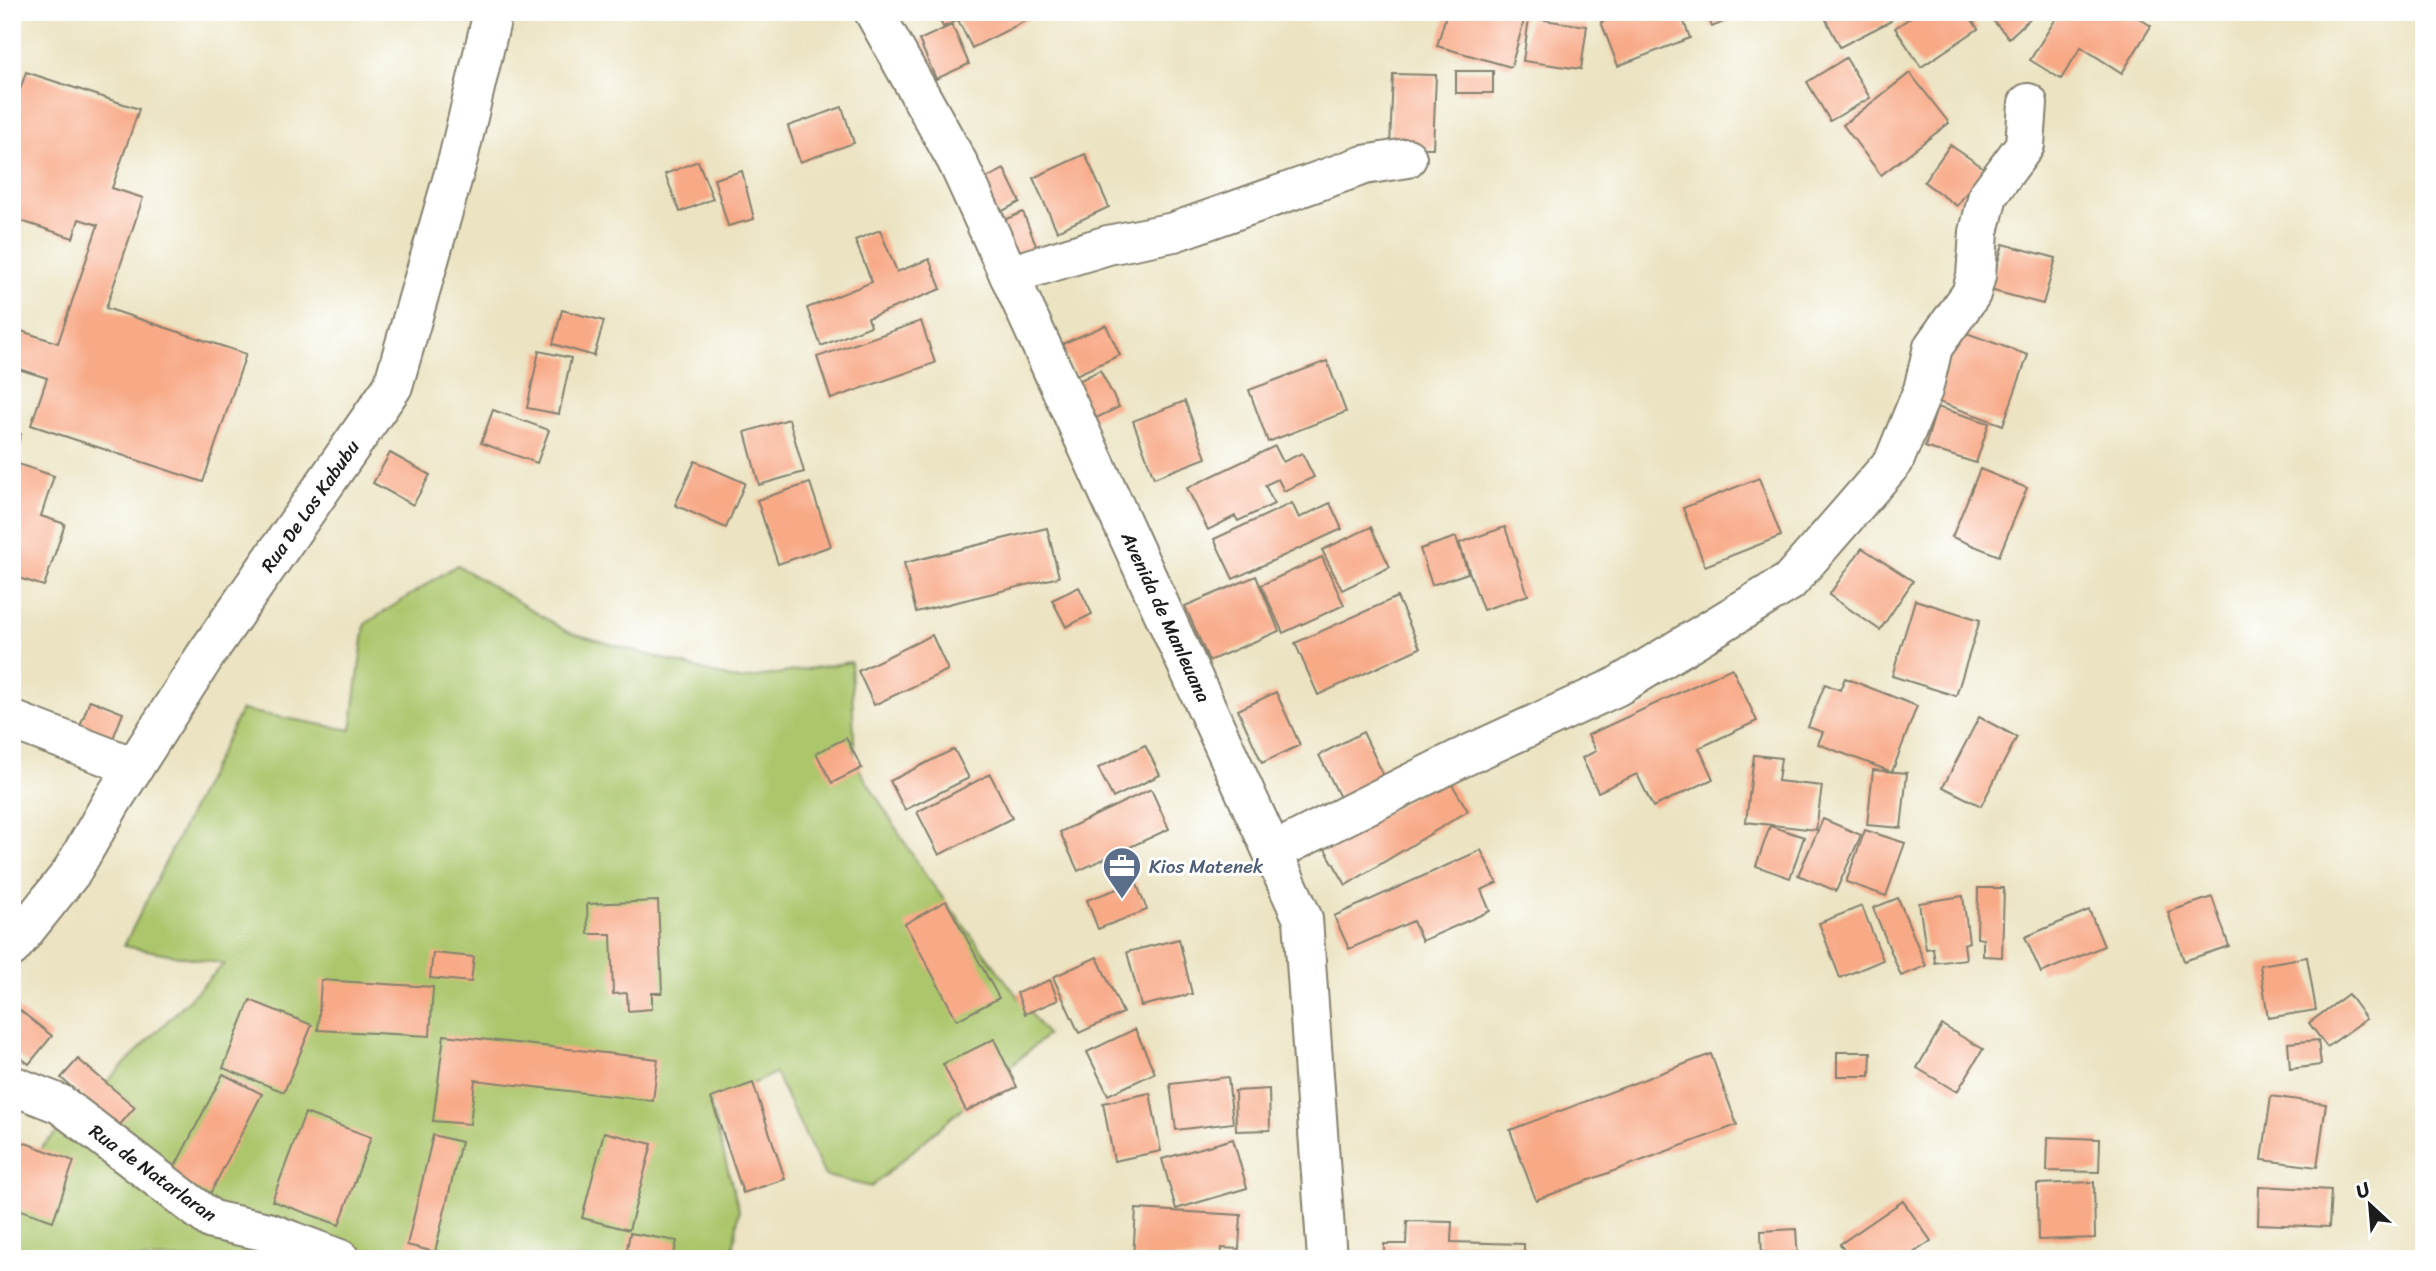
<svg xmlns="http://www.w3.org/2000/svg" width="2436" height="1271" font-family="Sriracha,sans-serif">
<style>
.green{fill:#acc66c;stroke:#647144;stroke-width:2}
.building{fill:#f8a986}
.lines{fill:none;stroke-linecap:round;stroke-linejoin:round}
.minor-casing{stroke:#84806e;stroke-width:42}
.minor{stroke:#fff;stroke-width:38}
.labels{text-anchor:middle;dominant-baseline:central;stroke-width:6;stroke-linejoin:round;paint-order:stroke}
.street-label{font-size:19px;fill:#1c1c1c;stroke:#fff}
.service-label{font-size:19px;fill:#4e5e75;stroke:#fff;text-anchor:start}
</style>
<rect width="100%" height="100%" fill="#fff"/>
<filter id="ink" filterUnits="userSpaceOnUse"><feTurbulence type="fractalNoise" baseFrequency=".0143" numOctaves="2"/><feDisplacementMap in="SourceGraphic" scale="14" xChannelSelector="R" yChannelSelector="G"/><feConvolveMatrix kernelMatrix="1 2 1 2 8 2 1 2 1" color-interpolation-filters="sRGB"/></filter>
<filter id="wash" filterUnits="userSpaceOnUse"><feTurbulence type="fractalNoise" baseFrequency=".00686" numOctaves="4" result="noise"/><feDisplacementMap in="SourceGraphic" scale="28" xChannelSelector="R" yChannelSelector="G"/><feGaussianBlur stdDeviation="1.57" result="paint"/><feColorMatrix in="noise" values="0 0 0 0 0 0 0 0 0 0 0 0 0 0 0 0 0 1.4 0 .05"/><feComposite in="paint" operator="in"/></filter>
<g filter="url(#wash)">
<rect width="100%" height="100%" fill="#ebe3c1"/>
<!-- green -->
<polygon class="green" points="457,565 568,632 738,680 851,662 855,762 923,872 1047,1035 871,1187 825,1176 775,1073 710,1104 739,1210 732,1259 12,1259 12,1217 39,1150 224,964 124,946 241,710 351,730 365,624"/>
<g id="blocks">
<!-- building -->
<g class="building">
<polygon points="936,12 1043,12 972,48 958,20 943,27"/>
<polygon points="1447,12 1509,12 1525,17 1511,67 1437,46"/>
<polygon points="1626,12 1680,12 1690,38 1618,66 1601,22"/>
<polygon points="1706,12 1747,12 1712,27"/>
<polygon points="1822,12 1886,12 1891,21 1840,47"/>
<polygon points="1919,12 1967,12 1978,29 1921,67 1895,28"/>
<polygon points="1985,12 2037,12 2009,38"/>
<polygon points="2060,12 2130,12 2151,26 2122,73 2081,47 2061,79 2030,60"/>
<polygon points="1529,18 1587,26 1581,69 1523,61"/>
<polygon points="952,25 969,64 936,79 919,40"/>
<polygon points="1846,58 1870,98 1830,121 1807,82"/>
<rect x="1456" y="71" width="37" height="22"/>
<polygon points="26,72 139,109 112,188 143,198 106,308 246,354 203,482 31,425 47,378 12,367 12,328 58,343 98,225 79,219 73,238 12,218 12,113"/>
<polygon points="1910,73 1949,123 1881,175 1843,125"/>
<polygon points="1393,74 1436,75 1433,148 1390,147"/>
<polygon points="842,107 854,143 800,162 788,126"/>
<polygon points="1950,145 1984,168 1957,206 1924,182"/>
<polygon points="1085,154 1109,207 1057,231 1033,178"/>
<polygon points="698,161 713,199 680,212 665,174"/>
<polygon points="1004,169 1020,202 989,218 973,185"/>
<polygon points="742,171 754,219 728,226 714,179"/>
<polygon points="1023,212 1040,256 1009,268 992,225"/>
<polygon points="880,230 897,272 929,259 941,289 868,318 871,326 821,346 807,308 872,282 855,240"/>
<polygon points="2003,244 2056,258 2043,304 1990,290"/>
<polygon points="562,310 604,321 594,356 553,344"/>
<polygon points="921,321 935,363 831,399 817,357"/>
<polygon points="1106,325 1120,355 1076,375 1062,344"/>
<polygon points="1958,330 2028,355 2003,425 1933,400"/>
<polygon points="539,351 571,358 559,414 527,408"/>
<polygon points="1327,361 1346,412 1268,442 1249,390"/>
<polygon points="1100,370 1119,407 1086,423 1067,387"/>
<polygon points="1185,401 1206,458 1154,478 1133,421"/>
<polygon points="1937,407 1989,423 1976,463 1925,447"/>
<polygon points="493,410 549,430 537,463 481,443"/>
<polygon points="789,419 804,472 759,485 745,432"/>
<polygon points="12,432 21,434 13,459 12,459"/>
<polygon points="1275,446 1283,462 1302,453 1314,477 1284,491 1278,479 1265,485 1274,504 1238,521 1235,516 1208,530 1187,488"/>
<polygon points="390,453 430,475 413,505 373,483"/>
<polygon points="695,461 745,483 726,528 675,505"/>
<polygon points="12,462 54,476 41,516 65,524 44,586 12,576"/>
<polygon points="1980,469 2027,488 1999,556 1952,537"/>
<polygon points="1759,478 1781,536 1705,566 1683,508"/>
<polygon points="810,483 831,546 778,564 757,500"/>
<polygon points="1292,503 1299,518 1330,503 1342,529 1233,579 1214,539"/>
<polygon points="1371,527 1390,567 1342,590 1322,550"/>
<polygon points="1505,527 1528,595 1483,610 1459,543"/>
<polygon points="1047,528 1059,577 916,612 904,563"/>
<polygon points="1456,537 1468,573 1432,585 1420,549"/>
<polygon points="1862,548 1913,581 1880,630 1829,595"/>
<polygon points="1322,557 1344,605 1283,633 1261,585"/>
<polygon points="1256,576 1279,631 1209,661 1185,606"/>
<polygon points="1079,587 1092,614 1066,627 1052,600"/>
<polygon points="1397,597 1420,648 1318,695 1295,643"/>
<polygon points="1915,600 1980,620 1956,696 1892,676"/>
<polygon points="932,635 948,670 874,705 858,671"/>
<polygon points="1732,668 1757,721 1699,748 1713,779 1653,807 1637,774 1598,792 1582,758 1596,751 1588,735"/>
<polygon points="1845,678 1917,706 1892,772 1818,744 1823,732 1808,727 1825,684 1840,690"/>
<polygon points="1276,692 1300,745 1262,763 1238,710"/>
<polygon points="90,700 123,713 112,741 79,729"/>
<polygon points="1979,717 2017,737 1981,806 1943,787"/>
<polygon points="1363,732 1391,791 1347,812 1319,755"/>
<polygon points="846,738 862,768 832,783 816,753"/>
<polygon points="1145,745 1160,775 1113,798 1098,768"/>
<polygon points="954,749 969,778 905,810 890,781"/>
<polygon points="1754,755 1781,758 1778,781 1822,786 1816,830 1746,822"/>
<polygon points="1873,770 1907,773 1901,828 1867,825"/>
<polygon points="990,774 1012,818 939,855 917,812"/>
<polygon points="1447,776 1468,811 1346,885 1325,849"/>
<polygon points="1151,789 1169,829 1078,871 1060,832"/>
<polygon points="1823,819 1861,835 1836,891 1798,875"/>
<polygon points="1770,826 1804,837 1790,878 1756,866"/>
<polygon points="1865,830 1905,843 1886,896 1846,882"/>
<polygon points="1481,850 1497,883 1481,890 1490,911 1422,941 1413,921 1349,949 1334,916"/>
<polygon points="1136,882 1147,910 1098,929 1087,900"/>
<polygon points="1978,888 2004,888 2002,957 1983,956 1983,939 1977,938"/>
<polygon points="1963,896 1969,942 1964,944 1966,959 1935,963 1933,948 1926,949 1919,903"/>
<polygon points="2212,897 2229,946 2184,961 2168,912"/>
<polygon points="1898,898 1926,966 1901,976 1873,908"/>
<polygon points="658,901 662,993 652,993 652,1009 628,1011 627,993 613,994 611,934 588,934 587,904"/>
<polygon points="946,901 999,998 957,1020 905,924"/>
<polygon points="1862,906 1883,960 1840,978 1819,923"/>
<polygon points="2089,910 2104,946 2041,973 2025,937"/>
<polygon points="1179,939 1192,994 1141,1006 1127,952"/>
<polygon points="433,953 474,957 471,982 430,978"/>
<polygon points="1097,957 1123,1013 1079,1033 1053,977"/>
<polygon points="2307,957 2316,1010 2268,1018 2260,965"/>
<polygon points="321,980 433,987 430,1036 318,1030"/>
<polygon points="1050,980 1058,1000 1025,1014 1017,993"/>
<polygon points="2348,994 2366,1019 2327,1047 2309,1023"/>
<polygon points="250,1000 312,1025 284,1092 223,1068"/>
<polygon points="12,1004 52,1036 29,1064 12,1051"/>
<polygon points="1942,1025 1983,1049 1957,1092 1917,1068"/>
<polygon points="1135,1029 1155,1073 1108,1095 1087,1052"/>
<polygon points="444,1035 658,1059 653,1101 475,1080 470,1124 433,1121"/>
<polygon points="994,1039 1017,1087 966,1111 943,1064"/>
<polygon points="2318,1040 2321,1065 2290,1069 2288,1043"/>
<polygon points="1837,1052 1871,1052 1870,1076 1837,1076"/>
<polygon points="1711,1054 1737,1125 1536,1200 1510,1130"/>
<polygon points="78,1059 135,1107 118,1127 61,1078"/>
<polygon points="223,1074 262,1094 209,1196 170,1176"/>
<polygon points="1228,1077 1233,1123 1176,1130 1170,1084"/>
<polygon points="753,1083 785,1179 743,1193 711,1098"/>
<polygon points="1269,1089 1270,1130 1236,1131 1235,1091"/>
<polygon points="1150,1093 1161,1151 1114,1161 1103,1103"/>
<polygon points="2271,1096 2326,1104 2317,1167 2262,1160"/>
<polygon points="305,1113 371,1137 339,1225 272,1201"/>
<polygon points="604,1132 652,1144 629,1230 582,1218"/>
<polygon points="433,1135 461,1142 435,1252 407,1245"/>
<polygon points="2048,1137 2100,1139 2099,1172 2047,1171"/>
<polygon points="1233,1139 1247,1188 1176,1209 1162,1159"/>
<polygon points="20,1141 74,1161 53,1221 12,1207 12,1164"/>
<polygon points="2094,1182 2095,1238 2038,1240 2037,1184"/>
<polygon points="2259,1186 2331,1190 2329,1227 2258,1224"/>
<polygon points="1903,1201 1931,1241 1904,1259 1850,1259 1840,1244"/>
<polygon points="1136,1209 1241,1215 1239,1249 1222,1248 1221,1259 1133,1258"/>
<polygon points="1407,1221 1452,1222 1451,1242 1524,1244 1524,1259 1384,1259 1384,1244 1406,1244"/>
<polygon points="1796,1229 1798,1259 1762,1259 1761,1231"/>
<polygon points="630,1233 677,1241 674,1254 690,1256 689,1259 625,1259"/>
</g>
</g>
</g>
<g filter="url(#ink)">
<use href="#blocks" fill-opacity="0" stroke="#84806e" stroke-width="2"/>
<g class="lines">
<!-- minor casing -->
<g class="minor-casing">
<g id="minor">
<polyline points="874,12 958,163 1303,919 1327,1259"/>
<polyline points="1009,275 1108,245 1174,232 1364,165 1407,158"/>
<polyline points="12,720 134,767"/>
<polyline points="1273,852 1459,759 1616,687 1789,582 1894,461 1923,390 1933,347 1971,294 1976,276 1979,232 1988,195 2025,145 2028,103"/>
<polyline points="12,947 71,873 111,803 205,656 393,386 458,159 493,12"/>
<polyline points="12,1085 60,1104 212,1220 268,1232 340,1259"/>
</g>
</g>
<!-- minor -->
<use href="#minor" class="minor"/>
</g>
</g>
<!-- icons -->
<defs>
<g id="office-pin" transform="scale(2.0125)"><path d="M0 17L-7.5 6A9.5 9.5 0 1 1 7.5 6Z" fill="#5c6f8a" stroke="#fff"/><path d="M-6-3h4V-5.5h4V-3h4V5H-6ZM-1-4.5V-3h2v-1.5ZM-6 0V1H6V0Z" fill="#fff"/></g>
</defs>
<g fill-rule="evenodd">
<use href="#office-pin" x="1122" y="866"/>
</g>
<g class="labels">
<!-- street labels -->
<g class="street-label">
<text transform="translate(310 506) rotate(-55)">Rua De Los Kabubu</text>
<text transform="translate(1166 617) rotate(65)">Avenida de Manleuana</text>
<text transform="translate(153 1173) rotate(36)">Rua de Natarlaran</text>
</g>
<!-- service labels -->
<g class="service-label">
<text x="1149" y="866">Kios Matenek</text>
</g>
</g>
<!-- margin -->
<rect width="2436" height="1271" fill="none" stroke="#fff" stroke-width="42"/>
<!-- north arrow -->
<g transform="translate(2370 1205) rotate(334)" stroke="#ffffff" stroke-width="5" paint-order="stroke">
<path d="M0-5L12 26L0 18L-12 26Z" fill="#1c1c1c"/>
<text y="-10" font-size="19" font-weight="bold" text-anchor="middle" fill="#1c1c1c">U</text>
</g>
</svg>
